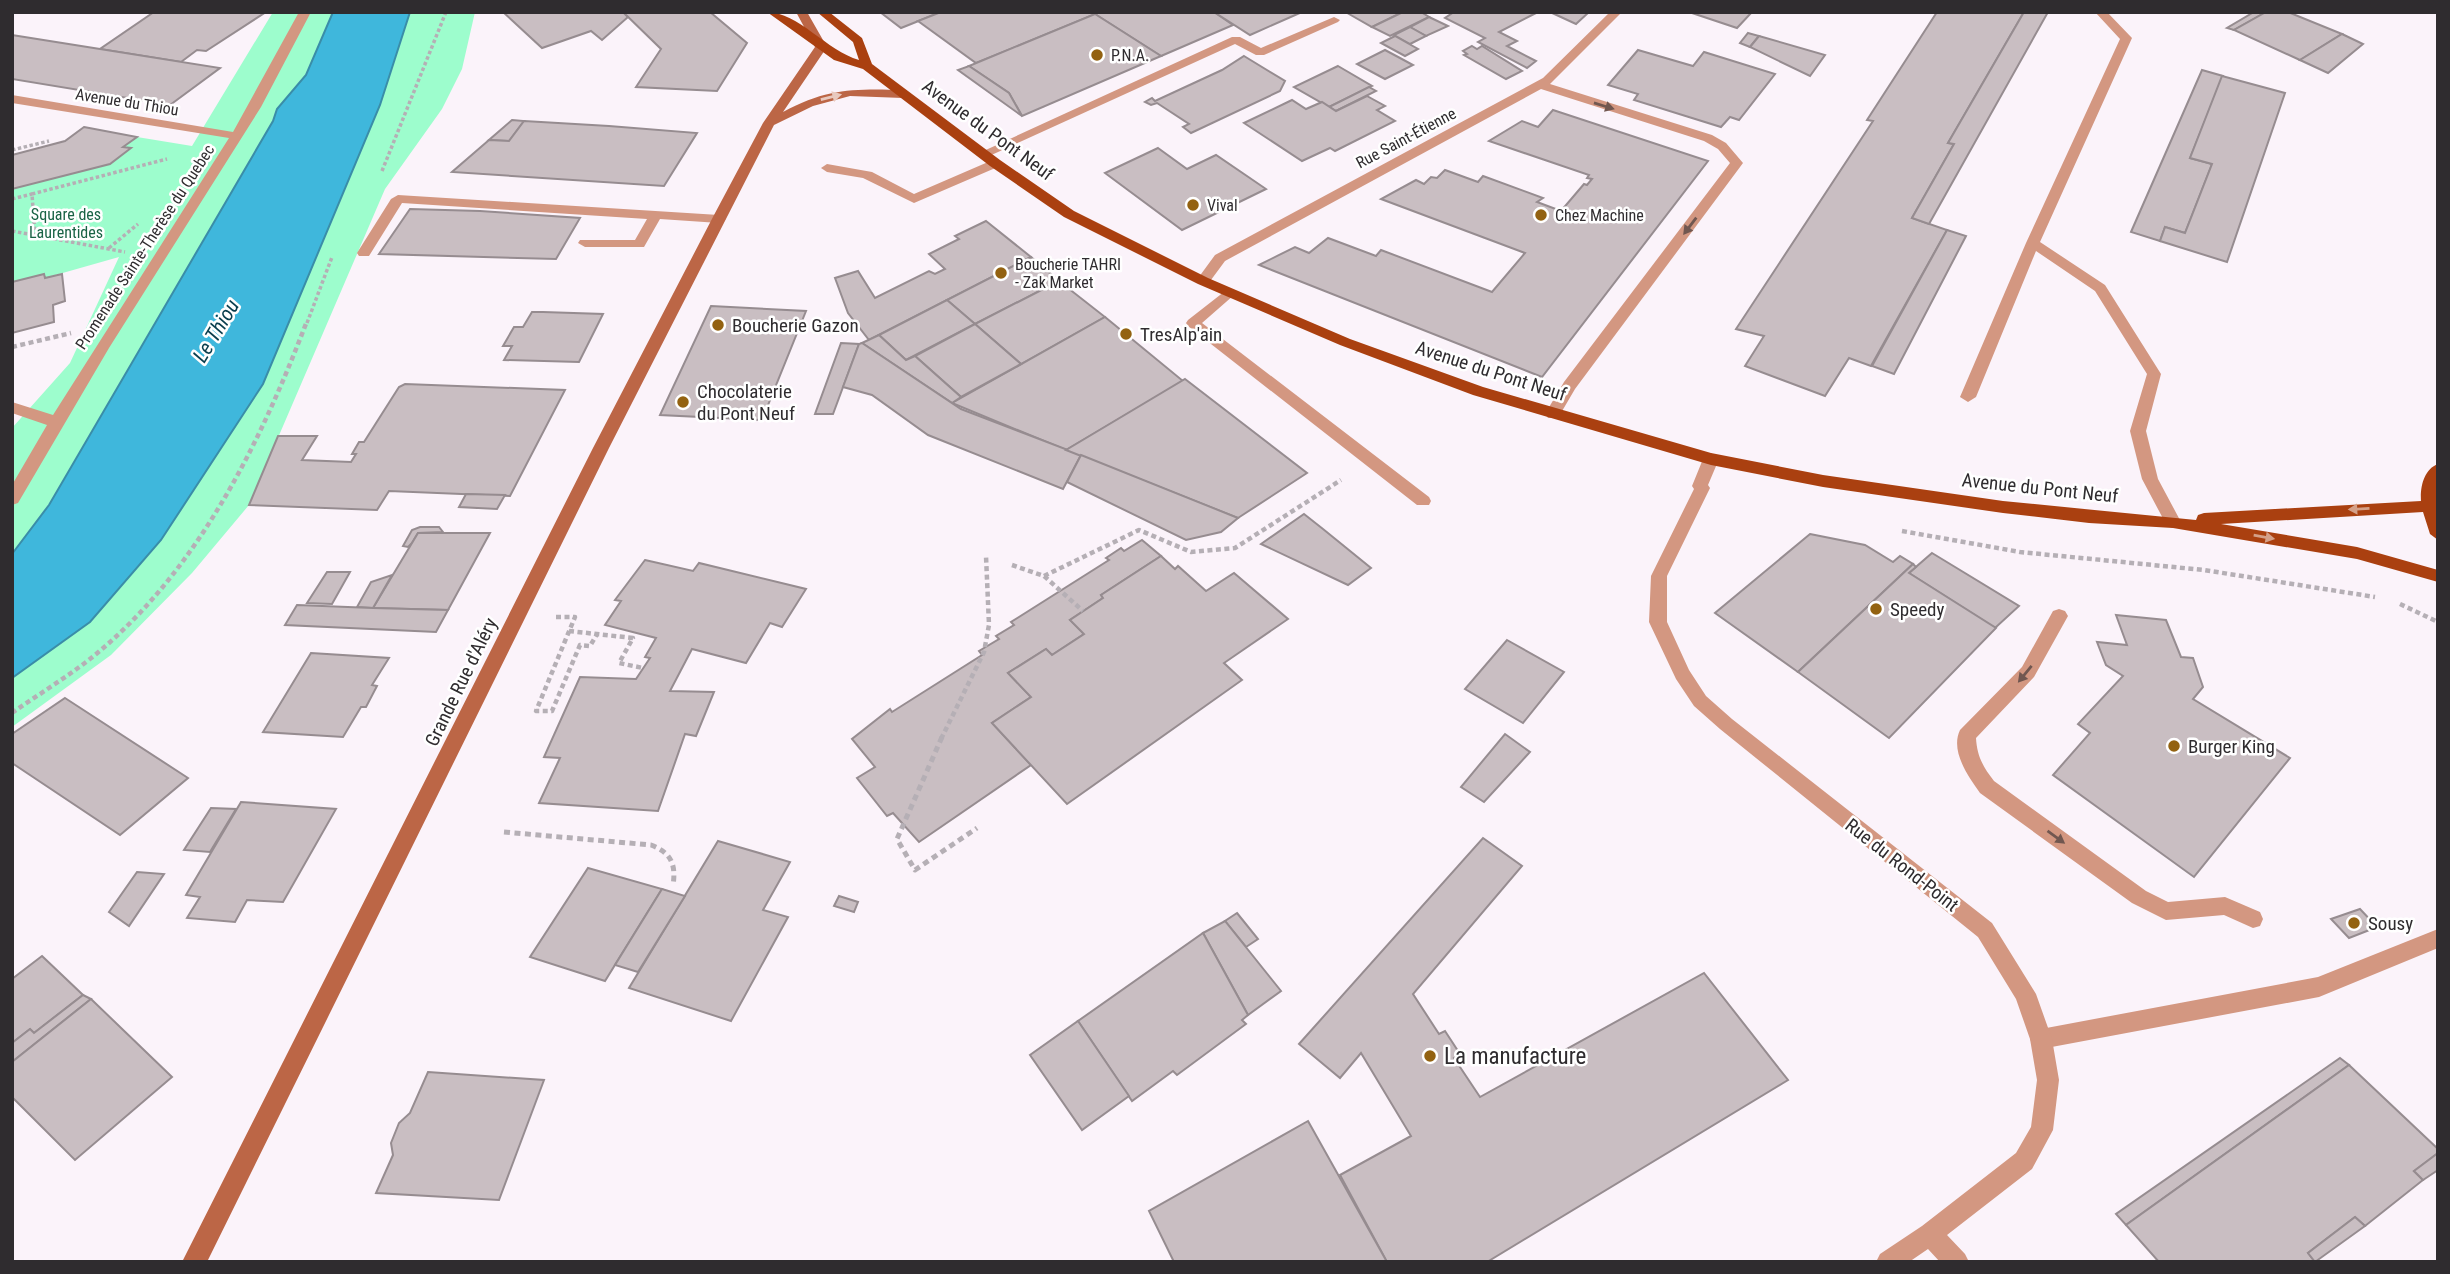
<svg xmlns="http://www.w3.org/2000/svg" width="2450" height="1274" font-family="'Roboto Condensed',sans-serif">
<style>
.green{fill:#9dfdcd}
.water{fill:#3fb7dc;stroke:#3a8da8;stroke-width:2}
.building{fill:#c9bec2;stroke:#968c90;stroke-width:2}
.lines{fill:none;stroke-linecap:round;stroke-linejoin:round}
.path-far2{stroke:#b5afb5;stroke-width:3.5;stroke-dasharray:3.5 2.5;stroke-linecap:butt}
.path-far1{stroke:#b5afb5;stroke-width:4.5;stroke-dasharray:5 3.5;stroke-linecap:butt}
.path{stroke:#b5afb5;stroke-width:5;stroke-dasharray:6 4.5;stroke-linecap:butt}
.lane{fill:#d39781;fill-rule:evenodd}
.street{fill:#d39781;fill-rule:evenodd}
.secondary{fill:#bc6646;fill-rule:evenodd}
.primary{fill:#aa4010;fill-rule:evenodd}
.oneway{fill:#e8c9be}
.oneway2{fill:#715750}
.oneway3{fill:#d4a088}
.poi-dot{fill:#936211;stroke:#fff;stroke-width:2.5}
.labels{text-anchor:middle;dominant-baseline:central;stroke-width:5;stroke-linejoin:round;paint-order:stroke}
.far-poi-label{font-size:16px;fill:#2f2c2f;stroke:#fff;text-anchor:start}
.far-street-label{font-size:16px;fill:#2f2c2f;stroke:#fff}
.far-park-label{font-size:16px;fill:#196345;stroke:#fff}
.street-label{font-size:19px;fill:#2f2c2f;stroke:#fff}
.poi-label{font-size:19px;fill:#2f2c2f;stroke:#fff;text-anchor:start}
.water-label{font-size:21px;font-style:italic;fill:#093e4e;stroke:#fff}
.near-poi-label{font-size:23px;fill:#2f2c2f;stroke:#fff;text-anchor:start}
</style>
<rect width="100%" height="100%" fill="#fbf3fa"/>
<!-- green -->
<g class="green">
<polygon points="273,12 334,12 306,75 277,109 273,121 49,505 12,554 12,428 70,363 119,257 45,278 43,274 12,282 12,189 110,164 130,149 123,147 137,137 192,146"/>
<polygon points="410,12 475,12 462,69 442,109 385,189 249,505 192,573 111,655 12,727 12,678 90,622 161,540 263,384 380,105"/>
</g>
<!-- water -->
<polygon class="water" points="333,12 410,12 380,105 263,384 161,540 90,622 12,678 12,554 49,505 273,121 277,109 306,75"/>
<!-- building -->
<g class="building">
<polygon points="154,12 266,12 206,51 197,50 181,62 100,49"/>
<polygon points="503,12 623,12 628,17 602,40 591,31 542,48"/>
<polygon points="623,12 710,12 747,43 717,91 636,87 661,49"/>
<polygon points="880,12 941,12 901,28"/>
<polygon points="941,12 1100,12 976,63 918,21"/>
<polygon points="1100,12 1214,12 1233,25 1161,56 1095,14"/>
<polygon points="1214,12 1302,12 1250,35"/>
<polygon points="1352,12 1403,12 1372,27 1349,14"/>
<polygon points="1403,12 1421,12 1429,17 1390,36 1372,27"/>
<polygon points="1538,12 1499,32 1517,41 1507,46 1536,61 1527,68 1478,42 1485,38 1445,18 1454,12"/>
<polygon points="1550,12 1589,12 1576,24"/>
<polygon points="1689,12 1752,12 1737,28"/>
<polygon points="1937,12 2024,12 1948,143 1954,144 1912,218 1947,230 1871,366 1849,358 1825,396 1745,366 1764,336 1736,329 1873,121 1867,120"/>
<polygon points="2024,12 2048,12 1929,224 1912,218 1954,144 1948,143"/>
<polygon points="2254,12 2266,12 2234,30 2227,28"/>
<polygon points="2266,12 2288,12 2342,34 2300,60 2234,30"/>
<polygon points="1095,14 1161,56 1022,116 1009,93 969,66"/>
<polygon points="1429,17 1448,26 1426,36 1410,27"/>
<polygon points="1410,27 1426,36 1410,44 1394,35"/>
<polygon points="1748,33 1759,36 1750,47 1740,43"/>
<polygon points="2342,34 2363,44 2328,73 2300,60"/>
<polygon points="12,35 100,49 220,68 170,105 12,79"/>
<polygon points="1395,36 1418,49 1405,56 1381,43"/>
<polygon points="1759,36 1825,55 1810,76 1750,47"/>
<polygon points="1472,46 1477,49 1482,46 1522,71 1506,79 1464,55 1467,54 1463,51"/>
<polygon points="1385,50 1400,58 1413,65 1385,79 1357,64"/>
<polygon points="1638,50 1693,66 1704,52 1775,74 1739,120 1730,117 1721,127 1634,100 1638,94 1608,85"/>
<polygon points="1244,56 1285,81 1280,91 1191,133 1183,127 1189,124 1157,103 1151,105 1145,102 1152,98 1155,101 1222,70"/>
<polygon points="969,66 1009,93 1022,116 958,70"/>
<polygon points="1338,66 1372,86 1329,107 1294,87"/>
<polygon points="2202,70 2223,76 2190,158 2212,164 2185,233 2165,227 2160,241 2131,232"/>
<polygon points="2222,76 2285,93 2227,262 2160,241 2165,227 2185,233 2212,164 2190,158"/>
<polygon points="1369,87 1376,91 1336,111 1329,107"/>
<polygon points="1367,96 1385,106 1377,110 1395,121 1335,151 1330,148 1302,161 1244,123 1292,100 1306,109 1322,102 1336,111"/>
<polygon points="1553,110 1708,161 1542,377 1259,265 1295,247 1309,253 1328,238 1376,256 1381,250 1492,292 1525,253 1381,199 1416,180 1424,184 1431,177 1437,178 1445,170 1478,182 1483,176 1543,198 1537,202 1561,211 1584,184 1587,185 1592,179 1587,178 1589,175 1489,141 1522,121 1538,127"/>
<polygon points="512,120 524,121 509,141 489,140"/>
<polygon points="524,121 609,126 697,133 664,186 452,172 489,140 509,141"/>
<polygon points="84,127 137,137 123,147 131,148 110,164 12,189 12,155 65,141"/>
<polygon points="1158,148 1187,169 1216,155 1266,189 1182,230 1105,173"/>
<polygon points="410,209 480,211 580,218 556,259 379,254"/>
<polygon points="986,221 1031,257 869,340 848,313 835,278 858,271 875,298 929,271 935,274 945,269 929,254 959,239 955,236"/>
<polygon points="1947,230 1966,236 1894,374 1872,366"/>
<polygon points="1031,257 1059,281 975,324 947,300"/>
<polygon points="44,274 45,278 62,274 65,301 53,305 54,322 12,333 12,282"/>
<polygon points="1059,281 1105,317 1021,364 975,324"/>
<polygon points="947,300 975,324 906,360 879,335"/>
<polygon points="711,306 806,311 762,420 660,415"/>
<polygon points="532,312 543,312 603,314 579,362 504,360 512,346 503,346 514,327 523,327"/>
<polygon points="1105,317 1183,381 1066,450 952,403"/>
<polygon points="975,324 1021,364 961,397 915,356"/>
<polygon points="879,335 906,360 915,356 961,397 952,403 862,343"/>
<polygon points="841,343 859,344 833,414 815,414"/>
<polygon points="862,343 961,409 1081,455 1063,489 928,435 872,395 843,387 859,344"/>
<polygon points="1185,379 1307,473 1238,518 1066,450"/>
<polygon points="405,384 565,390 510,496 389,491 377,510 249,505 278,436 317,436 302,460 351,462 356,454 352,454 359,442 364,442 399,387"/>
<polygon points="1081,455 1238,518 1221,532 1186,540 1067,482"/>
<polygon points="466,494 505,495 497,509 459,507"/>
<polygon points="1304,514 1323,529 1371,568 1348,585 1261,544"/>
<polygon points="420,527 439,527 443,532 418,533 412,543 408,547 403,546 412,530"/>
<polygon points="418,533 490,533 448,610 373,608"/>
<polygon points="1810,534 1865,545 1893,562 1900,556 1913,564 1798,672 1715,613"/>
<polygon points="1142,540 1161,556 1101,595 1103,598 1070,620 1084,634 1052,655 1046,649 1008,673 1031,697 992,723 1031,765 919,842 893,813 887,816 857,778 875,767 852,739 890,709 892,712 982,655 979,651 999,639 996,636 1014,625 1011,622 1109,560 1106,558 1121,548 1124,551"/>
<polygon points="1932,553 2019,606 1995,628 1909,573"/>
<polygon points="1161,556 1175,569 1178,566 1206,591 1234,573 1288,619 1224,663 1242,680 1067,804 992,723 1031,697 1008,673 1046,649 1052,655 1084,634 1070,620 1103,598 1101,595"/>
<polygon points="645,560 693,571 699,563 806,589 782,627 770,623 746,663 692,649 670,691 714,692 696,736 685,734 658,811 539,803 560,758 544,757 580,677 636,679 650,658 645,657 656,638 605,625 621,601 615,600"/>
<polygon points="1913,564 1916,567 1909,573 1996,628 1889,738 1798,672"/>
<polygon points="327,572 350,572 332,604 307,603"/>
<polygon points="392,575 373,608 357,607 371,582"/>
<polygon points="297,605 373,608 448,610 436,632 285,625"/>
<polygon points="2116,615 2166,620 2181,657 2193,658 2203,687 2193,699 2290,758 2194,877 2053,775 2090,733 2078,724 2123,676 2106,665 2097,642 2127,645"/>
<polygon points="1507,640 1564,672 1523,723 1465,689"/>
<polygon points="311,653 389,658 372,685 377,686 366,707 361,707 343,737 263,732"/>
<polygon points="65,698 188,778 120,835 12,763 12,734"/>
<polygon points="1505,734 1530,752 1484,802 1461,787"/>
<polygon points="241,802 336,809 283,902 247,900 235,922 187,918 200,897 186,895"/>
<polygon points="211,808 236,809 210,852 184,850"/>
<polygon points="1483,838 1522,866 1413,994 1439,1034 1445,1031 1460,1054 1454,1058 1480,1097 1704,973 1788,1080 1487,1262 1387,1262 1340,1175 1411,1136 1361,1053 1340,1078 1299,1044"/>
<polygon points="718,841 790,862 763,910 788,917 731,1021 629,988"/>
<polygon points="588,868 662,889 605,981 530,957"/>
<polygon points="137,872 164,874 129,926 109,912"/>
<polygon points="662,889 685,896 638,972 615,965"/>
<polygon points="839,896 858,902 854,912 834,906"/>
<polygon points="2360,909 2377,927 2349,938 2331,919"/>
<polygon points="1237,913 1258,939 1246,947 1225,921"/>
<polygon points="1225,921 1281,991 1248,1015 1203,933"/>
<polygon points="1203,933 1248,1015 1242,1020 1246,1024 1177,1075 1173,1071 1132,1101 1078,1021"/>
<polygon points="42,956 83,995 34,1033 30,1029 12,1043 12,979"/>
<polygon points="83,995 91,999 12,1062 12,1043 30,1029 34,1033"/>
<polygon points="91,999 172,1077 75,1160 12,1097 12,1062"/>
<polygon points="1078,1021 1129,1096 1082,1130 1030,1055"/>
<polygon points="2340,1058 2349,1065 2126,1225 2116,1214"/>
<polygon points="2349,1065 2438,1149 2438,1153 2414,1171 2423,1180 2365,1226 2355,1217 2308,1253 2315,1262 2159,1262 2126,1225"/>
<polygon points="428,1072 544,1080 499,1200 376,1193 393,1155 391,1143 399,1123 410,1113"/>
<polygon points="1308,1121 1387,1262 1174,1262 1149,1211"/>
<polygon points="2438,1153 2438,1170 2423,1180 2414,1171"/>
<polygon points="2355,1217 2365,1226 2315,1262 2308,1253"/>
</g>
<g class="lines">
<!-- path-far2 -->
<g class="path-far2">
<polyline points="12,150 49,141"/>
<polyline points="382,171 446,12"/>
<polyline points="12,199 32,194"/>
<polyline points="12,231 125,252"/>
<polyline points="35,236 32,194 167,159"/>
<polyline points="109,248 138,224"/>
<polyline points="307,323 332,257"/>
</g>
<!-- path-far1 -->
<g class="path-far1">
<polyline points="12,347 71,333"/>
<polyline points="1902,531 2020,552 2204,570 2375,597"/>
<polyline points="1012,565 1044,576 1083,611"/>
<polyline points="1044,576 1139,530 1191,552 1235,548 1341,480"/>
<polyline points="2400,604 2438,622"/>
<polyline points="556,617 575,617 536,711 552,711 580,645 590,646 597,634"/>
<polyline points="569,631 633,638 619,663 643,668"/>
<path d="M 12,713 C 39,694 69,676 95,655 C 198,570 260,444 307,321"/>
<polyline points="941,739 984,652 989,625 986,556"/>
</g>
<!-- path -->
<g class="path">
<polyline points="942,737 897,839 915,870 977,828"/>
<path d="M 504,832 L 651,845 C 672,853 676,865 673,886"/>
</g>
<!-- lane -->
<g class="lane">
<polygon points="2095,12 2107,12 2132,38 2040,242 2105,285 2161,374 2146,431 2158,479 2181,522 2173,528 2167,526 2142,479 2130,431 2147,374 2095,291 2036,251 1976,397 1968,402 1960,397 2026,243 2120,39"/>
<polygon points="1334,17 1340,20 1338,22 1264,55 1256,55 1235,44 987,157 983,158 977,154 1232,37 1240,37 1261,48"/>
<polygon points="995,159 1001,163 1000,166 914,203 863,178 827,172 821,168 827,164 872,172 914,194"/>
<polygon points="398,195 719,215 726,219 719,223 660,219 644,247 585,247 578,243 580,240 635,240 647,219 402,203 369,256 359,256 357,253 391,199"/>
<polygon points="1229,288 1236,292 1234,295 1202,323 1429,497 1431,501 1429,505 1417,505 1188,326 1186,323 1188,320"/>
<path d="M 2059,609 L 2065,611 L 2068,616 L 2034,677 L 1976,738 C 1977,756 1983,767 1994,781 L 2146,891 L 2168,902 L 2225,897 L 2260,912 L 2263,919 L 2260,926 L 2253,928 L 2224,915 L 2166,920 L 2132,903 L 1980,793 C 1968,776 1950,751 1960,730 L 2022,667 L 2053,611 Z"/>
<polygon points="2438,929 2438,948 2319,997 2041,1049 2033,1046 2030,1039 2033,1032 2041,1029 2318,977"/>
</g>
<!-- street -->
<g class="street">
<polygon points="299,12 311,12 261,107 109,348 18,503 12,505 12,485 47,425 12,413 12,402 53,415 229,138 12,103 12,95 233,132"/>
<polygon points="1610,12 1622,12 1550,84 1712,135 1726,143 1743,163 1575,389 1558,418 1548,418 1545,414 1564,382 1730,163 1718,149 1704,141 1541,89 1225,261 1208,284 1203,285 1196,281 1215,255 1543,78"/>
<polygon points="1711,453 1719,459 1708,485 1710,488 1667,576 1667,622 1689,670 1706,696 1732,719 1992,923 2036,994 2052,1039 2059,1080 2053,1130 2032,1169 1947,1235 1965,1254 1969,1262 1940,1262 1928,1249 1909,1262 1876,1262 1880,1254 1922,1226 2016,1153 2031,1127 2037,1080 2030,1039 2016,999 1978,937 1720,729 1694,706 1676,679 1649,622 1651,576 1694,489 1692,486 1703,459"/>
</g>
<!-- secondary -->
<path class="secondary" d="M 796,12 L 807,12 L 827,47 L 783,112 C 828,88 854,89 903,90 L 909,94 L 903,98 L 850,96 L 813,106 L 774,125 L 609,448 L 207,1262 L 182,1262 L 593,448 L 714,215 L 763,123 L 815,47 Z"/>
<!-- primary -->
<path class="primary" d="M 767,12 C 798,12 827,51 859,60 L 853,42 L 817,12 L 829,12 L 862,38 L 872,64 L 1000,160 L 1074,211 L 1208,278 L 1350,339 L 1483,387 L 1711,453 L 1823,475 L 2003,501 L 2196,520 L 2198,515 L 2204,513 L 2421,501 C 2420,487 2424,469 2438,464 L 2438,540 L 2430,534 L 2423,512 L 2221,524 L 2357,547 L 2438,570 L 2438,582 L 2357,559 L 2173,528 L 2089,523 L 2003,513 L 1823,487 L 1711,465 L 1473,395 L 1340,345 L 1198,284 L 1064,217 L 990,166 L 863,69 L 834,60 Z"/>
</g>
<!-- one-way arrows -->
<defs><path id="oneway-solid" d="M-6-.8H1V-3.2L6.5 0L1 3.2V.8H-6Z" transform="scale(1.75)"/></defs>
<use class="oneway" href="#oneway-solid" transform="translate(831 97) rotate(-14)"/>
<g class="oneway2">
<use href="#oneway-solid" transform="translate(1604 106) rotate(17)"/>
<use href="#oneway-solid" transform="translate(1690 226) rotate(127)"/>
<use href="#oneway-solid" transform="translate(2025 674) rotate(129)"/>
<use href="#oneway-solid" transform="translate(2056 837) rotate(36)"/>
</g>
<g class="oneway3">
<use href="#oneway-solid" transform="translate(2359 509) rotate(177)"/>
<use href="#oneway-solid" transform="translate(2264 537) rotate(10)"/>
</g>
<!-- markers -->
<g class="poi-dot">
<circle cx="1097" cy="55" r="7"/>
<circle cx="1193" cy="205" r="7"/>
<circle cx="1541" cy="215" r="7"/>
<circle cx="1001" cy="273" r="7"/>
<circle cx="718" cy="325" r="7"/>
<circle cx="1126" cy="334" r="7"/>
<circle cx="683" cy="402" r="7"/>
<circle cx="1876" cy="609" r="7"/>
<circle cx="2174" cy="746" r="7"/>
<circle cx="2354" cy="923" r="7"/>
<circle cx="1430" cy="1056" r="7"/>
</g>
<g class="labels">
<!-- far-poi labels -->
<g class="far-poi-label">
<text x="1111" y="55">P.N.A.</text>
<text x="1207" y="205">Vival</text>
<text x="1555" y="215">Chez Machine</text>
<text x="1015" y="264">Boucherie TAHRI<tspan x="1015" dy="18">- Zak Market</tspan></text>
</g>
<!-- far-street labels -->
<g class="far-street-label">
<text transform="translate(127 102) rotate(9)">Avenue du Thiou</text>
<text transform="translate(1406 138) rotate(-28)">Rue Saint-Étienne</text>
<text transform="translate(145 247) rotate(-57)">Promenade Sainte-Therèse du Quebec</text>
</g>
<!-- far-park labels -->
<g class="far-park-label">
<text x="66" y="214">Square des<tspan x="66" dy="18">Laurentides</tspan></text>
</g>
<!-- street labels -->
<g class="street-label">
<text transform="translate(988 130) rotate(36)">Avenue du Pont Neuf</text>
<text transform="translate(1491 371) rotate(18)">Avenue du Pont Neuf</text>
<text transform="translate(2040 488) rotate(6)">Avenue du Pont Neuf</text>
<text transform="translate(461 682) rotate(-64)">Grande Rue d'Aléry</text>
<text transform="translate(1902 865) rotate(38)">Rue du Rond-Point</text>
</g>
<!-- poi labels -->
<g class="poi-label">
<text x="732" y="325">Boucherie Gazon</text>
<text x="1140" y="334">TresAlp'ain</text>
<text x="697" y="391">Chocolaterie<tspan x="697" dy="22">du Pont Neuf</tspan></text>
<text x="1890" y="609">Speedy</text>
<text x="2188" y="746">Burger King</text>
<text x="2368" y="923">Sousy</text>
</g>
<!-- water labels -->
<g class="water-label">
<text transform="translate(216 331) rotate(-59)">Le Thiou</text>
</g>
<!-- near-poi labels -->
<g class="near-poi-label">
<text x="1444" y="1056">La manufacture</text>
</g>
</g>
<!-- border -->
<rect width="2450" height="1274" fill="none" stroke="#2f2c2f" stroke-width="28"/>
</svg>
